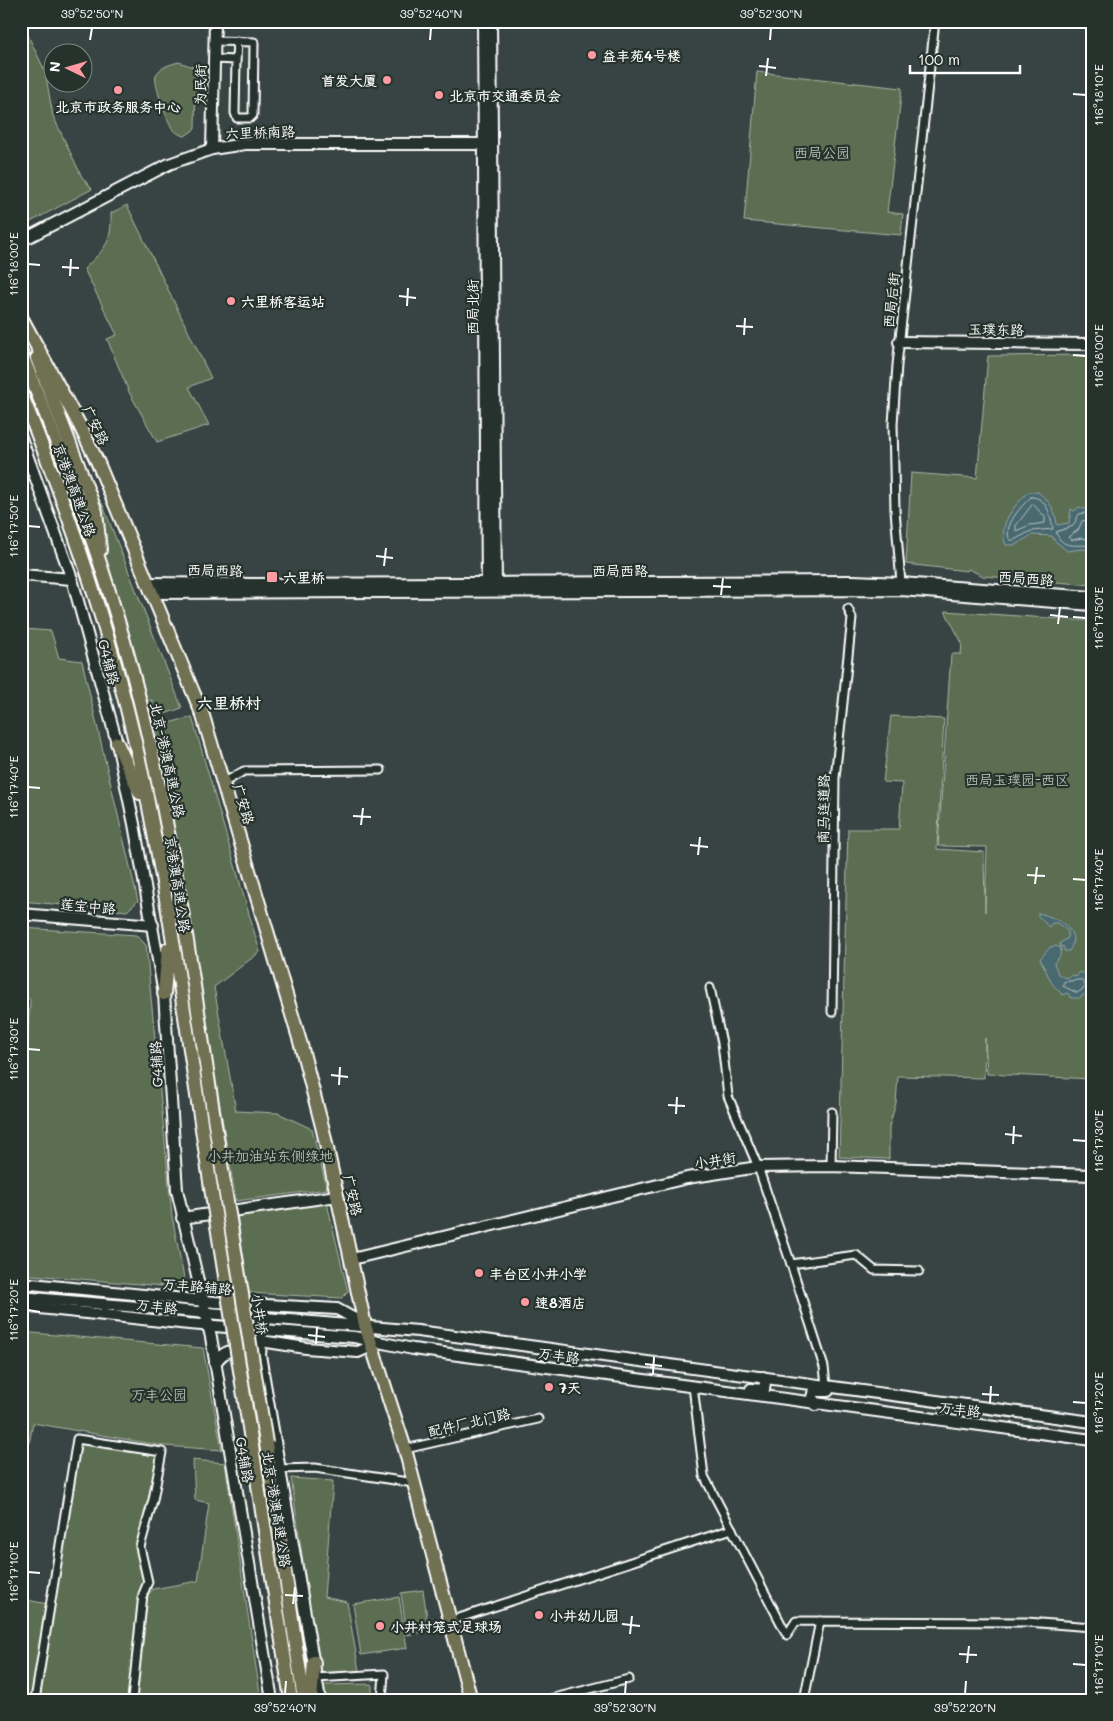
<svg xmlns="http://www.w3.org/2000/svg" width="1113" height="1721" font-family="Mali,'LXGW WenKai TC',sans-serif">
<style>
.green{fill:#5b6e51;stroke:#adb6a8}
.water{fill:#48696f;stroke:#91a5a9}
.lines{fill:none;stroke-linecap:round;stroke-linejoin:round}
.shore{stroke:#b6c3c5;stroke-width:1}
.street-casing{stroke:#fff;stroke-width:11}
.secondary-casing{stroke:#fff;stroke-width:14}
.highway-casing{stroke:#fff;stroke-width:16}
.street{stroke:#26332d;stroke-width:7}
.secondary{stroke:#26332d;stroke-width:10}
.highway{stroke:#706f52;stroke-width:12}
.highway-bridge-casing{stroke:#fff;stroke-width:16;stroke-linecap:butt}
.highway-bridge{stroke:#706f52;stroke-width:12}
.ticks{fill:none;stroke:#fff;stroke-width:2}
.poi-dot{fill:#ff9aa2;stroke:#26332d;stroke-width:2}
.labels{text-anchor:middle;dominant-baseline:central;stroke-width:4.5;stroke-linejoin:round;paint-order:stroke}
.poi-label{font-size:14px;font-weight:bold;fill:#fff;stroke:#26332d;text-anchor:start}
.street-label{font-size:14px;fill:#fff;stroke:#26332d}
.park-label{font-size:14px;fill:#b5beb1;stroke:#26332d}
.quarter-label{font-size:16px;font-weight:bold;fill:#fff;stroke:#26332d}
.neatline{fill:none;stroke:#fff;stroke-width:2}
.ticks-label{font-size:12px;text-anchor:middle;fill:#fff}
</style>
<rect width="100%" height="100%" fill="#384443"/>
<filter id="ink" filterUnits="userSpaceOnUse"><feTurbulence type="fractalNoise" baseFrequency=".02" numOctaves="2"/><feDisplacementMap in="SourceGraphic" scale="10" xChannelSelector="R" yChannelSelector="G"/><feConvolveMatrix kernelMatrix="1 2 1 2 8 2 1 2 1" color-interpolation-filters="sRGB"/></filter>
<g filter="url(#ink)">
<!-- green -->
<g class="green">
<polygon points="21,21 45,71 53,116 82,177 92,189 21,227"/>
<path d="M 179,62 L 193,67 L 196,71 L 195,129 L 185,136 C 180,135 176,133 172,128 C 167,120 153,83 156,75 C 160,67 171,64 179,62 Z"/>
<polygon points="757,72 902,88 887,212 903,214 901,235 744,221"/>
<path d="M 127,205 L 211,378 L 189,387 L 209,425 L 157,442 L 129,392 L 107,339 L 117,335 L 84,269 C 105,248 112,244 111,213 Z"/>
<polygon points="1092,355 1092,585 983,576 968,569 967,571 906,564 911,473 977,478 988,356"/>
<polygon points="102,503 182,708 156,717 152,700 143,701 125,624 104,555 97,506"/>
<polygon points="945,611 1092,621 1092,1079 987,1074 985,1038 984,1078 898,1076 896,1103 889,1127 889,1159 839,1157 848,829 899,829 902,783 883,782 891,716 944,719 937,849 984,852 985,912 987,847 938,846 951,654 961,654 962,643"/>
<polygon points="21,619 23,629 51,631 59,658 82,661 138,901 127,911 21,901"/>
<polygon points="192,717 260,952 214,987 236,1111 278,1113 312,1129 327,1189 236,1201 156,726"/>
<polygon points="21,928 136,935 146,945 172,1216 186,1288 21,1274 21,1171 30,1000 21,991"/>
<polygon points="327,1203 348,1292 342,1298 249,1293 237,1214"/>
<polygon points="21,1332 203,1348 222,1450 164,1446 33,1423 21,1486"/>
<polygon points="80,1444 157,1456 150,1498 136,1544 144,1581 139,1596 127,1700 39,1700"/>
<polygon points="193,1460 225,1463 261,1700 135,1700 146,1597 153,1589 198,1581 209,1503 195,1500"/>
<polygon points="291,1478 333,1481 324,1597 347,1602 359,1671 319,1673"/>
<polygon points="423,1590 429,1631 407,1635 401,1593"/>
<polygon points="399,1597 407,1648 361,1655 353,1604"/>
<polygon points="21,1599 48,1604 32,1700 21,1700"/>
<polygon points="372,1684 372,1700 326,1700 323,1685"/>
</g>
<!-- water -->
<g class="water">
<path d="M 1028,492 L 1038,492 C 1050,502 1056,511 1057,525 L 1069,523 L 1071,509 L 1074,511 L 1079,507 L 1083,509 L 1092,507 L 1092,551 L 1083,549 L 1067,551 L 1054,540 L 1052,536 L 1032,535 L 1015,545 L 1006,545 C 997,524 1014,507 1028,492 Z"/>
<path d="M 1038,913 C 1056,917 1083,930 1069,951 L 1064,951 L 1064,947 L 1060,946 L 1060,943 L 1068,938 L 1068,931 L 1057,923 L 1052,923 L 1049,927 L 1038,916 Z"/>
<path d="M 1055,946 L 1061,948 L 1060,956 L 1054,963 L 1058,974 L 1066,978 L 1074,975 L 1076,977 L 1080,972 L 1088,975 L 1091,990 L 1079,998 L 1071,998 L 1068,993 L 1062,995 C 1059,989 1054,987 1051,982 C 1047,974 1045,967 1040,959 L 1050,947 Z"/>
</g>
<g class="lines">
<!-- shore -->
<g class="shore">
<path d="M 1031,497 C 1048,497 1051,518 1053,529 L 1031,531 L 1014,540 L 1010,540 C 1002,527 1021,506 1031,497 Z"/>
<polygon points="1033,504 1045,517 1045,523 1030,525 1016,531 1016,526"/>
<path d="M 1092,512 L 1079,514 L 1073,526 L 1056,532 C 1062,551 1078,543 1092,546"/>
<polyline points="1092,519 1082,521 1078,530 1068,537 1072,540 1082,538 1092,540"/>
<polygon points="1082,980 1086,987 1077,993 1063,986 1064,982"/>
</g>
<!-- street casing -->
<g class="street-casing">
<g id="street">
<polyline points="214,59 236,60 235,113 237,118 250,118 253,115 254,42 215,41"/>
<polyline points="236,60 237,41"/>
<polyline points="901,583 895,510 893,424 897,365 935,21"/>
<polyline points="223,783 244,771 381,770"/>
<polyline points="710,988 722,1043 728,1096 758,1167 791,1264 824,1367 826,1385"/>
<polyline points="832,1012 835,778 852,618 848,609"/>
<polyline points="831,1166 832,1112"/>
<polyline points="791,1264 856,1255 874,1270 919,1271"/>
<polyline points="693,1386 704,1476 787,1635 796,1621 1027,1622 1092,1627"/>
<polyline points="405,1449 538,1419"/>
<polyline points="280,1469 315,1468 414,1483"/>
<polyline points="450,1621 732,1529"/>
<polyline points="316,1678 384,1674 382,1700"/>
<polyline points="35,1700 77,1439 162,1452 153,1500 140,1547 148,1582 143,1594 132,1700"/>
<polyline points="546,1700 629,1679"/>
<polyline points="804,1700 820,1621"/>
</g>
</g>
<!-- secondary casing -->
<g class="secondary-casing">
<g id="secondary">
<polyline points="483,21 487,589"/>
<polyline points="491,21 496,590"/>
<polyline points="212,149 215,21"/>
<polyline points="21,241 169,164 212,149 245,144 491,144"/>
<polyline points="899,342 1092,344"/>
<polyline points="21,438 72,579 117,743 134,824 164,994 177,1190 211,1337 272,1700"/>
<polyline points="21,575 72,579"/>
<polyline points="148,583 253,584 853,581 901,583 1092,597"/>
<polyline points="151,593 901,590 1092,605"/>
<polyline points="21,914 153,925"/>
<polyline points="182,1218 337,1196"/>
<polyline points="352,1259 687,1178 758,1167 831,1166 1092,1175"/>
<polyline points="21,1283 215,1302 337,1309 362,1323"/>
<polyline points="21,1297 418,1331 1092,1422"/>
<polyline points="21,1306 189,1324 354,1337 413,1349 1092,1440"/>
<polyline points="262,1329 260,1355 320,1700"/>
<polyline points="258,1337 261,1341 306,1348 358,1352 365,1349 371,1342"/>
<path d="M 215,1364 C 224,1347 240,1348 257,1354"/>
<polyline points="751,1389 764,1390 765,1382 763,1377"/>
<polyline points="816,1405 812,1397 814,1391 828,1391"/>
</g>
</g>
<!-- highway casing -->
<g class="highway-casing">
<g id="highway">
<polyline points="21,317 80,426 98,463 203,716 301,1045 323,1130 365,1325 405,1449 471,1700"/>
<path d="M 21,353 C 67,465 110,580 139,698 C 179,859 199,1025 225,1189"/>
<polyline points="37,358 96,512 100,550"/>
<path d="M 21,393 C 77,530 124,672 151,818 C 175,941 192,1065 211,1188"/>
<polyline points="117,743 140,793"/>
<polyline points="164,994 168,949"/>
<polyline points="251,1440 291,1700"/>
<polyline points="266,1443 304,1700"/>
<polyline points="311,1700 314,1662"/>
</g>
</g>
<!-- street -->
<use href="#street" class="street"/>
<!-- secondary -->
<use href="#secondary" class="secondary"/>
<!-- highway -->
<use href="#highway" class="highway"/>
<!-- highway-bridge casing -->
<g class="highway-bridge-casing">
<g id="highway-bridge">
<polyline points="211,1188 251,1440"/>
<polyline points="225,1189 266,1443"/>
</g>
</g>
<!-- highway-bridge -->
<use href="#highway-bridge" class="highway-bridge"/>
</g>
</g>
<!-- ticks -->
<path class="ticks" d="M 90,40 L 92,28M 430,40 L 431,28M 770,40 L 771,28M 759,66 L 776,68M 766,76 L 768,58M 1073,94 L 1086,95M 28,264 L 40,265M 62,267 L 79,268M 70,276 L 71,259M 399,296 L 416,298M 407,306 L 408,288M 736,326 L 753,327M 744,335 L 745,318M 1073,355 L 1086,356M 28,526 L 40,527M 376,556 L 393,558M 384,566 L 386,548M 713,586 L 731,587M 721,595 L 723,578M 1050,615 L 1068,617M 1073,617 L 1086,618M 1058,624 L 1060,607M 28,787 L 40,788M 353,816 L 371,817M 361,825 L 363,808M 690,845 L 708,847M 698,855 L 700,837M 1027,875 L 1045,876M 1073,879 L 1086,880M 1035,884 L 1037,867M 28,1049 L 40,1050M 331,1075 L 348,1077M 339,1085 L 340,1067M 668,1105 L 685,1106M 676,1114 L 677,1097M 1005,1134 L 1022,1136M 1073,1140 L 1086,1141M 1013,1144 L 1014,1126M 28,1310 L 40,1312M 308,1335 L 325,1337M 316,1344 L 317,1327M 645,1364 L 662,1366M 653,1374 L 654,1357M 982,1394 L 999,1395M 1073,1402 L 1086,1403M 990,1403 L 991,1386M 28,1572 L 40,1573M 285,1595 L 303,1596M 293,1604 L 295,1587M 622,1624 L 640,1626M 630,1634 L 632,1616M 959,1654 L 977,1655M 967,1663 L 969,1646M 1073,1664 L 1086,1665M 285,1694 L 286,1681M 625,1694 L 626,1681M 965,1694 L 966,1681"/>
<!-- markers -->
<g class="poi-dot">
<circle cx="592" cy="55" r="5"/>
<circle cx="387" cy="80" r="5"/>
<circle cx="118" cy="90" r="5"/>
<circle cx="439" cy="95" r="5"/>
<circle cx="231" cy="301" r="5"/>
<rect x="266" y="571" width="12" height="12" rx="2.5"/>
<circle cx="479" cy="1273" r="5"/>
<circle cx="525" cy="1302" r="5"/>
<circle cx="549" cy="1387" r="5"/>
<circle cx="539" cy="1615" r="5"/>
<circle cx="380" cy="1626" r="5"/>
</g>
<g class="labels">
<!-- poi labels -->
<g class="poi-label">
<text x="602" y="55">益丰苑4号楼</text>
<text x="377" y="80" text-anchor="end">首发大厦</text>
<text x="449" y="95">北京市交通委员会</text>
<text x="118" y="106" text-anchor="middle">北京市政务服务中心</text>
<text x="241" y="301">六里桥客运站</text>
<text x="283" y="577">六里桥</text>
<text x="489" y="1273">丰台区小井小学</text>
<text x="535" y="1302">速8酒店</text>
<text x="559" y="1387">7天</text>
<text x="549" y="1615">小井幼儿园</text>
<text x="390" y="1626">小井村笼式足球场</text>
</g>
<!-- street labels -->
<g class="street-label">
<text transform="translate(200 85) rotate(-89)">为民街</text>
<text transform="translate(260 132) rotate(-2)">六里桥南路</text>
<text transform="translate(891 300) rotate(-84)">西局后街</text>
<text transform="translate(472 307) rotate(-90)">西局北街</text>
<text transform="translate(996 329) rotate(1)">玉璞东路</text>
<text transform="translate(96 425) rotate(64)">广安路</text>
<text transform="translate(75 490) rotate(70)">京港澳高速公路</text>
<text transform="translate(215 570) rotate(1)">西局西路</text>
<text x="620" y="570">西局西路</text>
<text transform="translate(1026 578) rotate(4)">西局西路</text>
<text transform="translate(109 662) rotate(75)">G4辅路</text>
<text transform="translate(168 760) rotate(78)">北京-港澳高速公路</text>
<text transform="translate(244 804) rotate(73)">广安路</text>
<text transform="translate(823 809) rotate(-89)">南马连道路</text>
<text transform="translate(178 884) rotate(81)">京港澳高速公路</text>
<text transform="translate(88 906) rotate(5)">莲宝中路</text>
<text transform="translate(156 1064) rotate(-93)">G4辅路</text>
<text transform="translate(715 1160) rotate(-9)">小井街</text>
<text transform="translate(353 1195) rotate(77)">广安路</text>
<text transform="translate(197 1286) rotate(5)">万丰路辅路</text>
<text transform="translate(157 1306) rotate(7)">万丰路</text>
<text transform="translate(260 1314) rotate(81)">小井桥</text>
<text transform="translate(559 1355) rotate(8)">万丰路</text>
<text transform="translate(960 1409) rotate(7)">万丰路</text>
<text transform="translate(469 1422) rotate(-13)">配件厂北门路</text>
<text transform="translate(245 1460) rotate(80)">G4辅路</text>
<text transform="translate(277 1509) rotate(81)">北京-港澳高速公路</text>
</g>
<!-- park labels -->
<g class="park-label">
<text x="822" y="152">西局公园</text>
<text x="1017" y="779">西局玉璞园-西区</text>
<text x="270" y="1155">小井加油站东侧绿地</text>
<text x="159" y="1394">万丰公园</text>
</g>
<!-- quarter labels -->
<g class="quarter-label">
<text x="229" y="702">六里桥村</text>
</g>
</g>
<!-- margin -->
<rect width="1113" height="1721" fill="none" stroke="#26332d" stroke-width="55"/>
<!-- north arrow -->
<g transform="translate(68 68) rotate(275)"><circle r="24" fill="#26332d" stroke="#7d8581"/>
<path d="M0-4L9 19L0 12L-9 19Z" fill="#ff9aa2"/>
<text y="-8" font-size="14" font-weight="bold" text-anchor="middle" fill="#ffffff">N</text>
</g>
<!-- scale -->
<path d="M910 65v8h110v-8" fill="none" stroke="#ffffff" stroke-width="2.5"/>
<text x="918" y="65" font-size="15" fill="#ffffff" stroke="#26332d" stroke-width="4" paint-order="stroke">100 m</text>
<rect x="28" y="28" width="1058" height="1666" class="neatline"/>
<g class="ticks-label">
<text x="92" y="18">39°52'50"N</text>
<text x="431" y="18">39°52'40"N</text>
<text x="771" y="18">39°52'30"N</text>
<text transform="translate(1099 95) rotate(-90)" y="4">116°18'10"E</text>
<text transform="translate(14 264) rotate(-90)" y="4">116°18'00"E</text>
<text transform="translate(1099 356) rotate(-90)" y="4">116°18'00"E</text>
<text transform="translate(14 526) rotate(-90)" y="4">116°17'50"E</text>
<text transform="translate(1099 618) rotate(-90)" y="4">116°17'50"E</text>
<text transform="translate(14 787) rotate(-90)" y="4">116°17'40"E</text>
<text transform="translate(1099 880) rotate(-90)" y="4">116°17'40"E</text>
<text transform="translate(14 1049) rotate(-90)" y="4">116°17'30"E</text>
<text transform="translate(1099 1141) rotate(-90)" y="4">116°17'30"E</text>
<text transform="translate(14 1310) rotate(-90)" y="4">116°17'20"E</text>
<text transform="translate(1099 1403) rotate(-90)" y="4">116°17'20"E</text>
<text transform="translate(14 1572) rotate(-90)" y="4">116°17'10"E</text>
<text transform="translate(1099 1665) rotate(-90)" y="4">116°17'10"E</text>
<text x="285" y="1712">39°52'40"N</text>
<text x="625" y="1712">39°52'30"N</text>
<text x="965" y="1712">39°52'20"N</text>
</g>
</svg>
